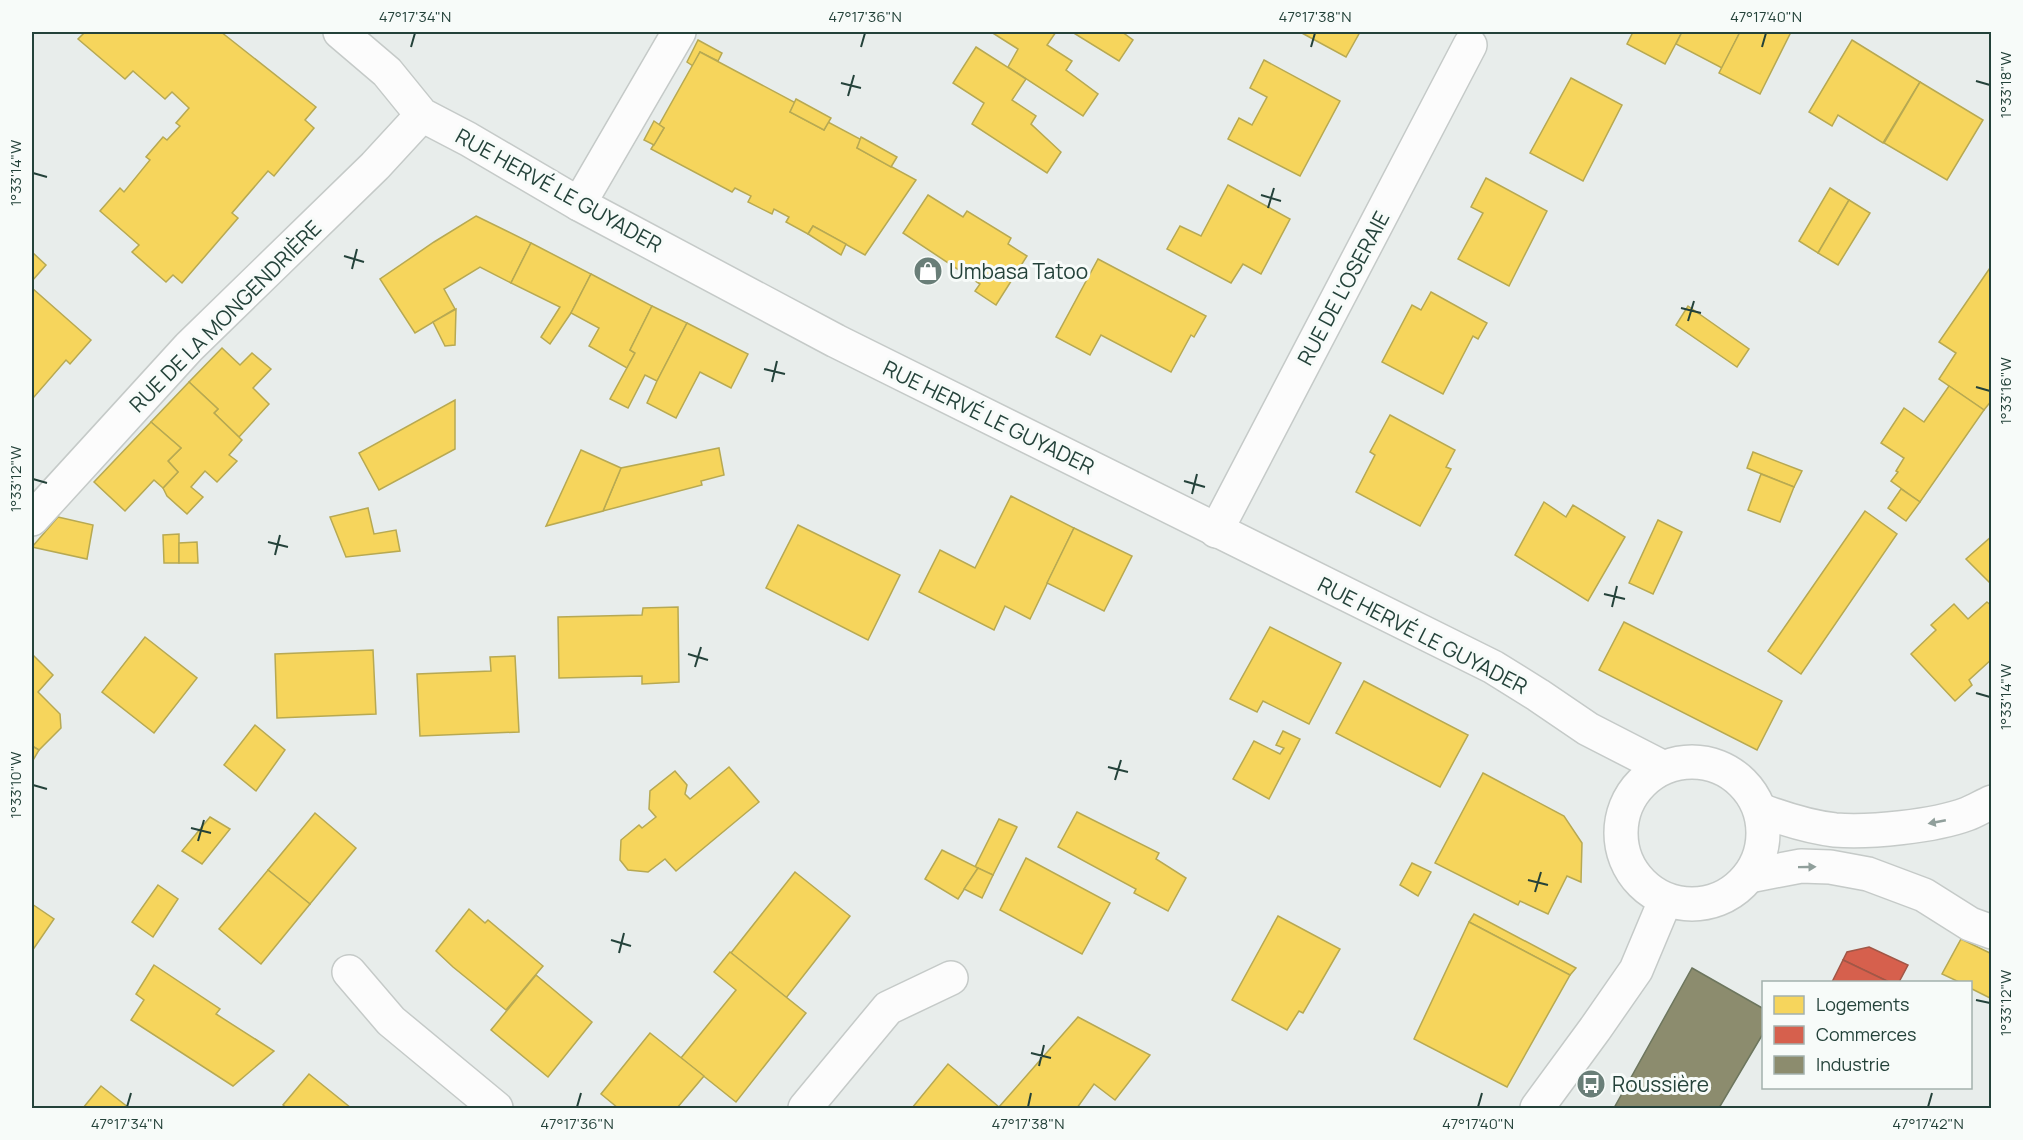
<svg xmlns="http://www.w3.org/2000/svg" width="2023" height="1140" font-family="Manrope,sans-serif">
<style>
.homes{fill:#f6d55c;stroke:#b7a952;stroke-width:1.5}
.shops{fill:#d6604d;stroke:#a15747;stroke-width:1.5}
.industry{fill:#8c8c6e;stroke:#6d765e;stroke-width:1.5}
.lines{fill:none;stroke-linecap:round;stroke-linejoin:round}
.minor-casing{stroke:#c5cac8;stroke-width:36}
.tertiary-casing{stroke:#c5cac8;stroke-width:36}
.minor{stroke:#fcfcfc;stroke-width:33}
.tertiary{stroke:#fcfcfc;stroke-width:33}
.oneway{fill:#909f9b}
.ticks{fill:none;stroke:#24423a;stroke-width:2}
.labels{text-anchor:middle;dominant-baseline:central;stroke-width:6;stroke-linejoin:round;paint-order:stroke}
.street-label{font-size:21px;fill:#24423a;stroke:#f7fbf9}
.poi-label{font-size:21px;fill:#24423a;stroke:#f7fbf9;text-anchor:start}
.neatline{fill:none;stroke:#24423a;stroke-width:2}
.ticks-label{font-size:15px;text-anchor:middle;fill:#24423a}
</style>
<rect width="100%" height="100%" fill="#e8edeb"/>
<!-- homes -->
<g class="homes">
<polygon points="80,32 221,32 316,107 305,120 314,128 274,176 268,171 232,213 238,218 182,283 173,275 166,282 132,252 139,245 100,211 120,188 124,192 150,160 146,157 163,137 167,140 180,126 176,123 189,108 172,92 165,99 133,71 125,79 78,39 83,34"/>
<polygon points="991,32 1056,32 1047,45 1072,61 1066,70 1098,94 1083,116 1008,67 1018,49"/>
<polygon points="1072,32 1122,32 1133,40 1119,61"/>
<polygon points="1300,32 1360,32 1346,57"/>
<polygon points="1633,32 1682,32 1665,64 1627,44"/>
<polygon points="1682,32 1740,32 1722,68 1676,44"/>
<polygon points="1740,32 1791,32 1760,94 1719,73"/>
<polygon points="698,40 722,53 718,61 700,52 693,66 687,62"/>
<polygon points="1852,40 1920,82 1883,143 1838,115 1832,126 1809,112"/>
<polygon points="976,47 1026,79 1012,100 1036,116 1031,124 1061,152 1047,173 972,124 984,103 953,83"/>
<polygon points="700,52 794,102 795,103 790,112 824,130 828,122 860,139 861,140 857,148 916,180 865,255 813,226 808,234 786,222 789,217 774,209 772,214 748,202 751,196 735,188 732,192 651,149 664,128 659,125"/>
<polygon points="1264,60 1340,101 1300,176 1228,139 1239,118 1252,125 1267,97 1250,88"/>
<polygon points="1571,78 1622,105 1583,181 1530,153"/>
<polygon points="1920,82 1983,120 1947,180 1884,143"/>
<polygon points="796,99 831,118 824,130 790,112"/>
<polygon points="654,121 664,128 654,145 644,140"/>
<polygon points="861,137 897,157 891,167 857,148"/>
<polygon points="1486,178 1547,211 1509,286 1458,259 1483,213 1471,207"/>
<polygon points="1228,185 1290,219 1261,274 1243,264 1231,283 1167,249 1180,226 1201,236"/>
<polygon points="1830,188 1849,200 1818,253 1799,241"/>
<polygon points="928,195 963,217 967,211 1011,238 1008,244 1027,256 996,305 975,291 980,284 903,233"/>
<polygon points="1849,200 1870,213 1838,265 1818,253"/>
<polygon points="476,216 531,243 511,283 480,267 444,289 455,309 415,333 380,279 434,242"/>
<polygon points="813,226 846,244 841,255 808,234"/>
<polygon points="531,243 591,274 571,313 550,344 541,337 560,307 511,283"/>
<polygon points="32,252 46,265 32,281"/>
<polygon points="1098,259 1206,316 1194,337 1191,335 1171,372 1101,335 1090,355 1056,337"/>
<polygon points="1992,265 1992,400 1984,410 1939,379 1956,353 1939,342"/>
<polygon points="591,274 652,306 630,350 635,353 627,368 589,346 599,328 571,313"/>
<polygon points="32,288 91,340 70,364 66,360 34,397 32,395"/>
<polygon points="1431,292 1487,323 1478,339 1473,336 1443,394 1382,362 1412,305 1421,310"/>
<polygon points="652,306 687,323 657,381 645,375 628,408 610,399 635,353 630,350"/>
<polygon points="1688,306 1749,349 1737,367 1676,325"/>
<polygon points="456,309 455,345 445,346 433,322"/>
<polygon points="687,323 748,354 731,388 700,372 676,418 647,403 657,381"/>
<polygon points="222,348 240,365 252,353 271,369 253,388 269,404 239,437 214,413 218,409 189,382"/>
<polygon points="189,382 218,409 214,413 242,440 229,455 237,461 217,482 205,471 191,487 203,497 187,514 167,496 163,488 178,472 168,461 181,448 151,422"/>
<polygon points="1949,386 1984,410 1920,502 1891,481 1898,472 1896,471 1904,458 1881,443 1904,408 1924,422"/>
<polygon points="455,400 455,449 379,490 359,453"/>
<polygon points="1390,415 1455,450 1446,467 1451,469 1420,526 1356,492 1375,455 1370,452"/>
<polygon points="151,422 181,448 168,461 178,472 163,488 154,480 125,511 94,482"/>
<polygon points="719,448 724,475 701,481 702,485 603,511 621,468"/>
<polygon points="581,450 621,468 603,511 546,526"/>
<polygon points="1753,452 1802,471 1794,487 1747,468"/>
<polygon points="1761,474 1794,487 1780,522 1748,510"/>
<polygon points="1901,489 1920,502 1906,521 1888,508"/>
<polygon points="1011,496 1074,528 1030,619 1005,606 994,630 919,592 940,550 975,568"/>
<polygon points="1544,502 1566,517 1573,505 1625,537 1588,601 1515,555"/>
<polygon points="368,508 374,534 396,530 400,551 346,557 330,517"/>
<polygon points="1865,511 1897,534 1801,674 1768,651"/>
<polygon points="58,517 93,525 87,559 32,547"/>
<polygon points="1658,520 1682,532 1653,594 1629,583"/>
<polygon points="798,525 900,575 868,640 766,588"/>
<polygon points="1074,528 1132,556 1104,611 1047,583"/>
<polygon points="179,534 179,563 164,563 163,535"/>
<polygon points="1992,536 1992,585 1966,559"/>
<polygon points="197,542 198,563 179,563 179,543"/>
<polygon points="1987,602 1992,606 1992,659 1969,680 1972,685 1955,701 1911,654 1936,630 1931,625 1954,604 1968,619"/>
<polygon points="678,607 679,682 642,684 642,676 559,678 558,617 642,615 643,608"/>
<polygon points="1624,622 1782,701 1757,750 1599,670"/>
<polygon points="1270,627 1341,663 1309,724 1263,701 1257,712 1230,699"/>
<polygon points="145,637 197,678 154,733 102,692"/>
<polygon points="373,650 376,714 277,718 275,654"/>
<polygon points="32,654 53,675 38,692 60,714 61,728 39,750 32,746"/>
<polygon points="515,656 519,732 420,736 417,674 491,671 490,657"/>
<polygon points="1364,681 1468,735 1440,787 1336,733"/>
<polygon points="255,725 285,750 256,791 224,765"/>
<polygon points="1283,731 1300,739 1269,799 1233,779 1254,741 1280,754 1284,748 1276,745"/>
<polygon points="32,746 39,750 32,762"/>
<polygon points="729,767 759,802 676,871 665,859 648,872 628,870 620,860 621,840 639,825 642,828 656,817 649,809 650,791 675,771 687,785 685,794 690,799"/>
<polygon points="1483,773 1564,816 1582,843 1581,882 1567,876 1548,914 1520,901 1518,905 1435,863"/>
<polygon points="1077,812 1159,853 1156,859 1186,878 1168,911 1134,893 1136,889 1058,847"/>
<polygon points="315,813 356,848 310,904 268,870"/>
<polygon points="210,817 230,829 202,864 182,851"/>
<polygon points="999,819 1017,827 993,875 975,867"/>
<polygon points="942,850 978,868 958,899 925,879"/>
<polygon points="1026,858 1110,903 1082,954 1000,910"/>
<polygon points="1412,863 1431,872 1418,896 1400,885"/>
<polygon points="978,868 993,875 982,898 964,889"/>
<polygon points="268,870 310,904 261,964 219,929"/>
<polygon points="795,872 850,916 786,998 731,953"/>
<polygon points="158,885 178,899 153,937 132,922"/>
<polygon points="32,904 54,919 32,951"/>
<polygon points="469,909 485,923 488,920 543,966 506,1010 453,967 436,951"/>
<polygon points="1474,914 1576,968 1570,975 1469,922"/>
<polygon points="1278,916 1340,949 1303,1013 1299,1011 1287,1030 1232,1000"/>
<polygon points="1469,922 1570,975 1507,1087 1414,1039"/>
<polygon points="1961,939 1992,954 1992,999 1970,988 1970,982 1959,982 1942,974"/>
<polygon points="730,952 806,1013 736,1102 681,1058 736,990 714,972"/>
<polygon points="154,965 220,1009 216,1014 274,1051 233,1086 131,1020 144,1000 136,994"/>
<polygon points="536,975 592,1022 548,1077 491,1030"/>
<polygon points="1078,1017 1150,1055 1115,1100 1094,1084 1077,1108 1002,1108 999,1107"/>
<polygon points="650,1033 704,1076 677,1108 618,1108 601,1094"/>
<polygon points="948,1064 999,1107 998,1108 912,1108"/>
<polygon points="309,1074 351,1108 287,1108 283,1105"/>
<polygon points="101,1086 129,1108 83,1108"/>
</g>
<!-- shops -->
<g class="shops">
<polygon points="1869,947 1908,965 1899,982 1889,982 1843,960 1847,952"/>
<polygon points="1843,960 1889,982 1832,982"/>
</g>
<!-- industry -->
<polygon class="industry" points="1692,968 1764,1009 1764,1032 1719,1108 1614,1108"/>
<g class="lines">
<!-- minor casing -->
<g class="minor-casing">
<g id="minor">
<polyline points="579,204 679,32"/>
<polyline points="32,519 189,347 375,166 422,115"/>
<polyline points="1216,531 1470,45"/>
<polyline points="349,972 391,1021 496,1108"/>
<polyline points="805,1108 888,1008 951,978"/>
</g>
</g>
<!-- tertiary casing -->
<g class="tertiary-casing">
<g id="tertiary">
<polyline points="340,32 387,72 422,115 468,139 579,204 836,341 1493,667 1538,695 1588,729 1662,767"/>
<circle cx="1692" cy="833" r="71"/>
<path d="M 1760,810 C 1784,819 1809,827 1835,830 C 1869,833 1935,826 1967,814 C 1975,811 1983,806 1992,802"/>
<polyline points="1749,876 1801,866 1830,867 1868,874 1924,895 1970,924 1992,932"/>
<polyline points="1537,1108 1595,1029 1636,970 1665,901"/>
</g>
</g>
<!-- minor -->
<use href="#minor" class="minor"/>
<!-- tertiary -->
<use href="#tertiary" class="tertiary"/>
</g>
<!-- one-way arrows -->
<defs><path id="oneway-solid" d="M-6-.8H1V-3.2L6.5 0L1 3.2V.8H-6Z" transform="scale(1.5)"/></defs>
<g class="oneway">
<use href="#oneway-solid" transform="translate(1937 822) rotate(169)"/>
<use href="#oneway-solid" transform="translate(1807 867) rotate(-1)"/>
</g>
<!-- ticks -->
<path class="ticks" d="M 411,47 L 415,33M 861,47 L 865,33M 1311,47 L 1315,33M 1762,47 L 1766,33M 1976,81 L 1990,85M 841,83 L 861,88M 848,96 L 854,75M 33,173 L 47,177M 1261,195 L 1281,201M 1268,208 L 1274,188M 344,256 L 364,262M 352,269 L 357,249M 1681,308 L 1701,313M 1688,321 L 1694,301M 764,369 L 785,374M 772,382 L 777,361M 1976,387 L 1990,391M 33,479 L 47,483M 1184,481 L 1205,487M 1192,494 L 1197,474M 268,542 L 288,547M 275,555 L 280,535M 1604,594 L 1625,599M 1612,607 L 1617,586M 688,654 L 708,660M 695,667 L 701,647M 1976,693 L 1990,697M 1108,767 L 1128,772M 1115,780 L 1121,760M 33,785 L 47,789M 191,828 L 211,833M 198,841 L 204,820M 1528,880 L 1548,885M 1535,892 L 1541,872M 611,940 L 631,946M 619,953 L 624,933M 1976,1000 L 1990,1003M 1031,1053 L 1051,1058M 1039,1066 L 1044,1045M 127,1107 L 131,1093M 577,1107 L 581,1093M 1028,1107 L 1031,1093M 1478,1107 L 1482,1093M 1928,1107 L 1932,1093"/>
<!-- icons -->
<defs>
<g id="shop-disc" transform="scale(1.5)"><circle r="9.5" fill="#697e78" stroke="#f7fbf9"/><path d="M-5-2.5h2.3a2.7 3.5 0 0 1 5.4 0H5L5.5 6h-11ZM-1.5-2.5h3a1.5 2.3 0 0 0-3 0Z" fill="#fff"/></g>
<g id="bus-disc" transform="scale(1.5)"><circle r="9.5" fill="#697e78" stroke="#f7fbf9"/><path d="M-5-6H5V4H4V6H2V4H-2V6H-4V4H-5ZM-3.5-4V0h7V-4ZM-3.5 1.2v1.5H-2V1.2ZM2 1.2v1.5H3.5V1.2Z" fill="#fff"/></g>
</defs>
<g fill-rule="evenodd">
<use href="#shop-disc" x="928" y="271"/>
<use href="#bus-disc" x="1591" y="1084"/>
</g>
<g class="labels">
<!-- street labels -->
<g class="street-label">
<text transform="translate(559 190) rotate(29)">RUE HERVÉ LE GUYADER</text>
<text transform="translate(1343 288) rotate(-62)">RUE DE L'OSERAIE</text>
<text transform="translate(225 316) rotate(-45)">RUE DE LA MONGENDRIÈRE</text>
<text transform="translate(989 417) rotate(26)">RUE HERVÉ LE GUYADER</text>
<text transform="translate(1423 635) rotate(27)">RUE HERVÉ LE GUYADER</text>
</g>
<!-- poi labels -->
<g class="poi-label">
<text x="949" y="271">Umbasa Tatoo</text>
<text x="1612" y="1084">Roussière</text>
</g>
</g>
<!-- border -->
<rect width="2023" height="1140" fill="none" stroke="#f7fbf9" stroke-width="66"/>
<!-- legend -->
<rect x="1762" y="981" width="210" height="108" fill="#f7fbf9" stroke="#a3b1ad" stroke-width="1.5"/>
<rect x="1774" y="996" width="30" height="18" fill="#f6d55c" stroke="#a3b1ad" stroke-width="1.5"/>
<text x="1816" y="1011" font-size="18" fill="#24423a">Logements</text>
<rect x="1774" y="1026" width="30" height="18" fill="#d6604d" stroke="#a3b1ad" stroke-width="1.5"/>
<text x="1816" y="1041" font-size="18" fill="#24423a">Commerces</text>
<rect x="1774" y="1056" width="30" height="18" fill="#8c8c6e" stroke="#a3b1ad" stroke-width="1.5"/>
<text x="1816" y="1071" font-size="18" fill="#24423a">Industrie</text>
<rect x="33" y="33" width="1957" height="1074" class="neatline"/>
<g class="ticks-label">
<text x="415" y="22">47°17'34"N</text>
<text x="865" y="22">47°17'36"N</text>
<text x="1315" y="22">47°17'38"N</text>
<text x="1766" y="22">47°17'40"N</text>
<text transform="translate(2006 85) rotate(-90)" y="5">1°33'18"W</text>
<text transform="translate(16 173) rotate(-90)" y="5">1°33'14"W</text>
<text transform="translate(2006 391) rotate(-90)" y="5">1°33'16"W</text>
<text transform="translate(16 479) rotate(-90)" y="5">1°33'12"W</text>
<text transform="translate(2006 697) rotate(-90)" y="5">1°33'14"W</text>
<text transform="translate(16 785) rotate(-90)" y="5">1°33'10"W</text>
<text transform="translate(2006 1003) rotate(-90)" y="5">1°33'12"W</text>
<text x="127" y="1129">47°17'34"N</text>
<text x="577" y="1129">47°17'36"N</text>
<text x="1028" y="1129">47°17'38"N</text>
<text x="1478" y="1129">47°17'40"N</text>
<text x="1928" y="1129">47°17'42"N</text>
</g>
</svg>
